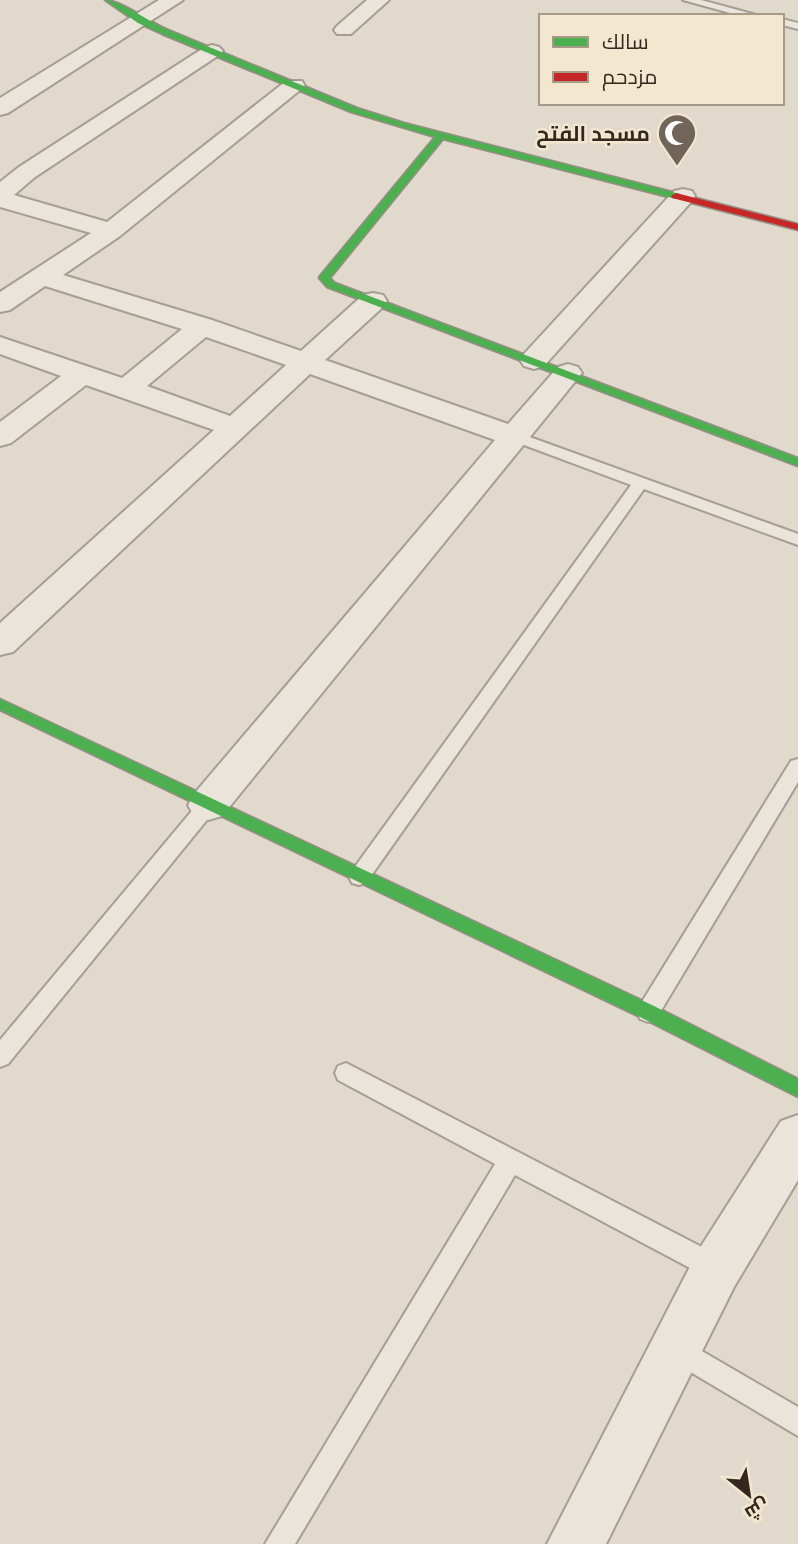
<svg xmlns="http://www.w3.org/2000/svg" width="798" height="1544" font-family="Lora,Cairo,serif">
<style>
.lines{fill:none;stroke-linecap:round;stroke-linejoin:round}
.lane-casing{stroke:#a69e94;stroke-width:4}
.street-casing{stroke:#a69e94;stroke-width:4}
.fast-casing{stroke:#968e84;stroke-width:3}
.jam-casing{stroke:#968e84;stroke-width:3}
.lane{fill:#eae4db;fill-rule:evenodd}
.street{fill:#eae4db;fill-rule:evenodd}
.fast{fill:#4caf50;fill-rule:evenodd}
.jam{fill:#c62828;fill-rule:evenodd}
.labels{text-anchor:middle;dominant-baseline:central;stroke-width:5;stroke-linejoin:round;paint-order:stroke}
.far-poi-label{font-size:21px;font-weight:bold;fill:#34271d;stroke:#f3e7d0;text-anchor:end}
</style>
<rect width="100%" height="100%" fill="#e1d9cb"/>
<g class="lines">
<!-- lane casing -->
<g class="lane-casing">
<g id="lane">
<polygon points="683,0 701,0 760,16 741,16"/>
<polygon points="782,19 798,23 798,29 782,25"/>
<polygon points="513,431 798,534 798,545 644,489 366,883 359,885 352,883 349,877 352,871 631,485 508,439 505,436"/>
<polygon points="798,759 798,782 656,1019 648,1022 640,1019 637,1012 640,1005 791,761"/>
<polygon points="208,797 215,800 218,805 215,810 8,1064 0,1067 0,1040 201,800"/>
<polygon points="346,1063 725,1259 729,1268 725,1277 716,1280 707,1277 515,1175 295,1544 265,1544 495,1164 338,1080 335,1073 338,1066"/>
<polygon points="676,1336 798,1407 798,1436 667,1358 663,1349 667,1340"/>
</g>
</g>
<!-- street casing -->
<g class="street-casing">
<g id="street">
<polygon points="159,0 183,0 8,113 0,115 0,98"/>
<polygon points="367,0 389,0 351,34 337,34 334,30 337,26"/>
<path d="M 212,45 L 219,47 L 223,51 L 219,55 L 35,177 L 14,195 L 107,222 L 286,81 L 302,81 L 305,86 L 120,236 L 63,275 L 212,320 L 301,351 L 363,295 L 373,293 L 383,295 L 387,301 L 383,307 L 325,360 L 508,424 L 558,367 L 568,364 L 578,367 L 582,373 L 222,816 L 208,820 L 194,816 L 188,805 L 194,794 L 495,440 L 310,374 L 13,652 L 0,655 L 0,623 L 214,430 L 86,385 L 11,443 L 0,446 L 0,422 L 61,376 L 0,354 L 0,337 L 122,378 L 182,329 L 45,286 L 10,310 L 0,312 L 0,292 L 91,233 L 0,207 L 0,182 L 19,167 L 205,47 ZM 206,337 L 286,365 L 230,416 L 147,386 Z"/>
<polygon points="683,189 692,191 695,196 692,201 544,366 534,369 524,366 520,360 524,354 674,191"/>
<polygon points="798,1115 798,1180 734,1287 606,1544 547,1544 698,1251 781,1121"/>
</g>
</g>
<!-- fast casing -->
<g class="fast-casing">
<g id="fast">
<path d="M 105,0 C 120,0 151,23 168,30 L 357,108 L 404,123 L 680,194 L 681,196 L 676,199 L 443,139 L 330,278 L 335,283 L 798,458 L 798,466 L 327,287 L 319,278 L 320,276 L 435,137 L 351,112 L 162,34 L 138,23 Z"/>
<polygon points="0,699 654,1006 798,1079 798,1097 642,1018 0,710"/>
</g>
</g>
<!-- jam casing -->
<g class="jam-casing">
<polygon id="jam" points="676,193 798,224 798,230 672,198 671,196"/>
</g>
<!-- lane -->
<use href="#lane" class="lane"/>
<!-- street -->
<use href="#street" class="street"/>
<!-- fast -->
<use href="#fast" class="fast"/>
<!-- jam -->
<use href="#jam" class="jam"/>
</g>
<!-- icons -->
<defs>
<g id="mosque-pin" transform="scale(2.0125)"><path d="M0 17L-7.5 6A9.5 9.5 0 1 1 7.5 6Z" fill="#71655a" stroke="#f3e7d0"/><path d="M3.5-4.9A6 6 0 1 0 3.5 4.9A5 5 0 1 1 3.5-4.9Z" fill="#fff"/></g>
</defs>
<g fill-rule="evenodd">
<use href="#mosque-pin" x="677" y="133"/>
</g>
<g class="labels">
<!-- far-poi labels -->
<g class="far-poi-label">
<text x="650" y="133">مسجد الفتح</text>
</g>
</g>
<!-- legend -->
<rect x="539" y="14" width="245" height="91" fill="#f3e7d0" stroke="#a79a88" stroke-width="2"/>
<rect x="553" y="37" width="35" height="10" fill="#4caf50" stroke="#a79a88" stroke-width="2"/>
<text x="602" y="49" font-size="21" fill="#34271d">سالك</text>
<rect x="553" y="72" width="35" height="10" fill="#c62828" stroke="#a79a88" stroke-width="2"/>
<text x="602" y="84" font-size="21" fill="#34271d">مزدحم</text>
<!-- north arrow -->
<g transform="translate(749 1495) rotate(150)" stroke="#f3e7d0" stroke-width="5" paint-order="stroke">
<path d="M0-5L12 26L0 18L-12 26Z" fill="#34271d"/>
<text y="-10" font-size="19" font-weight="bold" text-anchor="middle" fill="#34271d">ش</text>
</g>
</svg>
